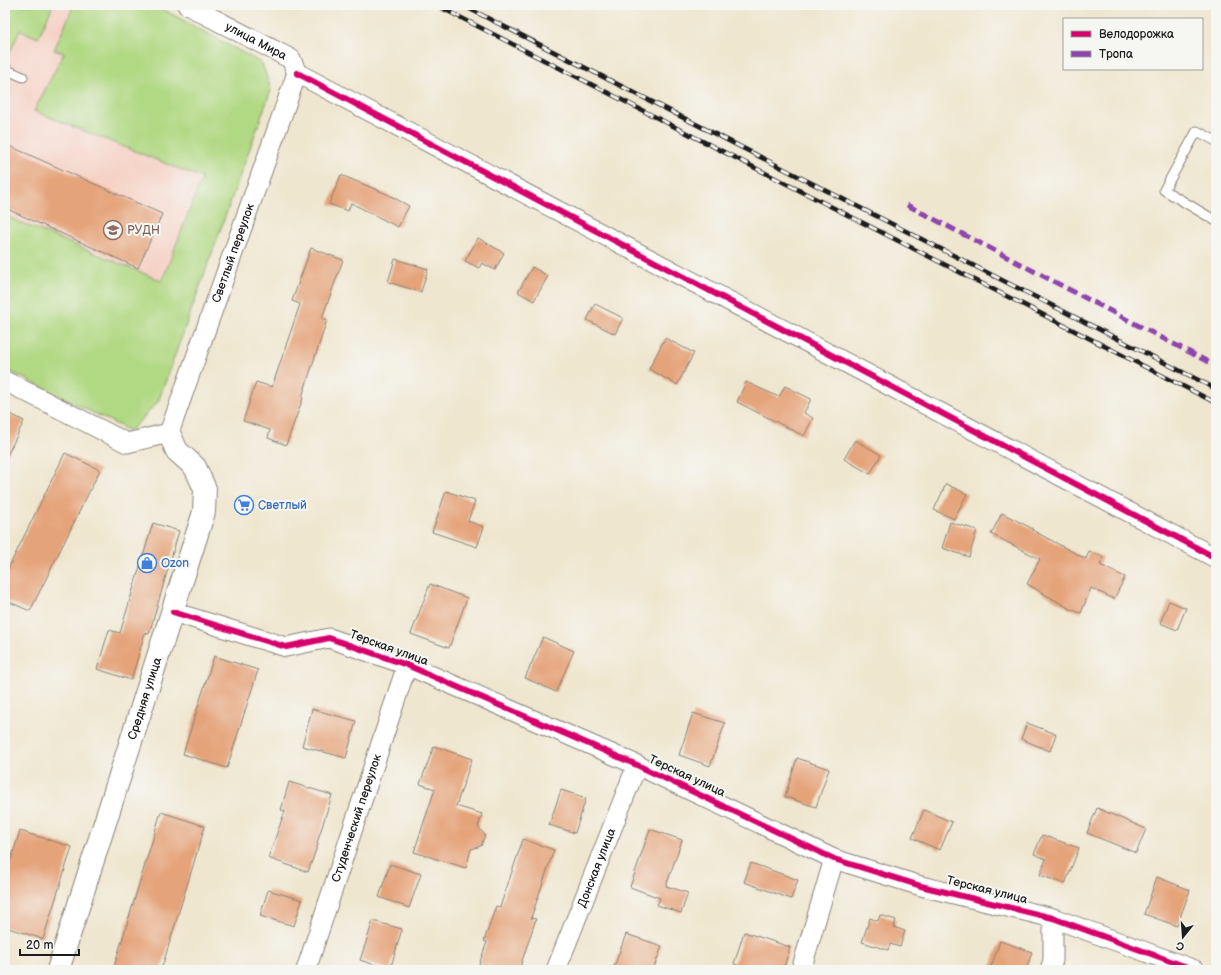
<svg xmlns="http://www.w3.org/2000/svg" width="1221" height="975" font-family="'Balsamiq Sans',sans-serif">
<style>
.built{fill:#f6d1c5}
.green{fill:#b1d882;stroke:#667a4f}
.building{fill:#e5a379}
.lines{fill:none;stroke-linecap:round;stroke-linejoin:round}
.service-casing{stroke:#868176;stroke-width:11}
.minor-casing{stroke:#868176;stroke-width:21}
.tertiary-casing{stroke:#868176;stroke-width:24}
.service{stroke:#fff;stroke-width:9}
.minor{stroke:#fff;stroke-width:19}
.tertiary{stroke:#fff;stroke-width:22}
.rail-casing{stroke:#1c1c1c;stroke-width:4.5}
.rail{stroke:#f6f6f2;stroke-width:3;stroke-dasharray:9;stroke-linecap:butt}
.quiet{stroke:#8e44ad;stroke-width:5;stroke-dasharray:10 5;stroke-linecap:butt}
.cycleway-casing{stroke:#f6f6f2;stroke-width:8}
.cycleway{stroke:#d6006c;stroke-width:6}
.labels{text-anchor:middle;dominant-baseline:central;stroke-width:4;stroke-linejoin:round;paint-order:stroke}
.street-label{font-size:12px;fill:#1c1c1c;stroke:#f6f6f2}
.education-label{font-size:12px;fill:#785e54;stroke:#f6f6f2;text-anchor:start}
.shop-label{font-size:12px;fill:#366cbe;stroke:#f6f6f2;text-anchor:start}
</style>
<rect width="100%" height="100%" fill="#f6f6f2"/>
<filter id="ink" filterUnits="userSpaceOnUse"><feTurbulence type="fractalNoise" baseFrequency=".025" numOctaves="2"/><feDisplacementMap in="SourceGraphic" scale="8" xChannelSelector="R" yChannelSelector="G"/><feConvolveMatrix kernelMatrix="1 2 1 2 8 2 1 2 1" color-interpolation-filters="sRGB"/></filter>
<filter id="wash" filterUnits="userSpaceOnUse"><feTurbulence type="fractalNoise" baseFrequency=".012" numOctaves="4" result="noise"/><feDisplacementMap in="SourceGraphic" scale="16" xChannelSelector="R" yChannelSelector="G"/><feGaussianBlur stdDeviation="0.9" result="paint"/><feColorMatrix in="noise" values="0 0 0 0 0 0 0 0 0 0 0 0 0 0 0 0 0 1.4 0 .05"/><feComposite in="paint" operator="in"/></filter>
<g filter="url(#wash)">
<rect width="100%" height="100%" fill="#efe6cf"/>
<!-- built -->
<polygon class="built" points="5,5 155,5 262,63 271,90 158,402 130,431 5,369"/>
<!-- green -->
<g class="green">
<polygon points="5,5 53,5 38,38 20,30 6,61 5,61"/>
<polygon points="74,5 155,5 262,63 271,90 158,402 130,431 5,369 5,216 162,281 202,178 34,111 64,53 54,50"/>
</g>
<g id="blocks">
<!-- building -->
<g class="building">
<polygon points="5,144 162,214 138,268 5,208"/>
<polygon points="341,175 387,194 409,206 398,227 351,203 348,211 329,204"/>
<polygon points="478,238 504,253 495,270 482,263 479,268 465,261"/>
<polygon points="311,248 343,260 322,318 327,320 302,397 303,398 286,445 268,438 270,430 243,421 256,382 272,387 300,304 292,301"/>
<polygon points="395,259 428,269 421,292 388,282"/>
<polygon points="532,267 548,276 534,301 518,292"/>
<polygon points="595,304 623,318 615,334 587,320"/>
<polygon points="665,338 694,353 677,385 649,369"/>
<polygon points="746,382 779,397 785,386 811,399 804,413 813,418 804,436 737,402"/>
<polygon points="5,411 24,421 5,460"/>
<polygon points="855,440 881,455 870,474 844,459"/>
<polygon points="65,453 100,470 30,611 5,600 5,575"/>
<polygon points="946,484 967,494 954,519 934,510"/>
<polygon points="446,491 475,501 468,521 484,527 477,547 432,532"/>
<polygon points="1002,513 1033,529 1032,530 1086,559 1089,551 1103,557 1100,565 1125,577 1114,599 1091,588 1081,613 1067,608 1067,607 1027,584 1040,559 991,534"/>
<polygon points="950,522 977,530 969,557 942,548"/>
<polygon points="153,523 179,531 149,634 145,633 131,680 97,669 109,630 120,633"/>
<polygon points="430,584 467,598 449,648 411,634"/>
<polygon points="1169,601 1186,608 1177,630 1160,623"/>
<polygon points="543,637 574,651 556,692 525,678"/>
<polygon points="214,656 258,670 227,768 183,754"/>
<polygon points="312,709 356,721 346,758 302,746"/>
<polygon points="693,713 725,723 710,766 679,755"/>
<polygon points="1027,723 1056,734 1050,751 1021,739"/>
<polygon points="434,746 472,759 456,806 482,814 478,827 485,835 481,846 471,849 466,868 414,852 435,789 420,784"/>
<polygon points="797,758 829,769 816,807 785,797"/>
<polygon points="289,782 332,795 317,843 318,844 308,872 268,858 285,811 281,810"/>
<polygon points="561,790 586,798 575,833 549,825"/>
<polygon points="1097,808 1146,829 1136,853 1087,833"/>
<polygon points="924,810 952,822 940,850 912,838"/>
<polygon points="161,812 205,826 167,951 161,970 113,970"/>
<polygon points="650,829 682,840 666,886 688,893 681,913 657,905 660,898 630,887"/>
<polygon points="20,831 72,847 43,939 5,927 5,878"/>
<polygon points="1042,835 1079,848 1065,884 1040,875 1046,859 1034,854"/>
<polygon points="523,839 554,850 531,918 536,919 519,970 477,970 487,942 484,941 496,906 500,907"/>
<polygon points="751,863 798,880 791,899 744,882"/>
<polygon points="390,864 421,874 409,908 379,897"/>
<polygon points="1157,877 1190,890 1177,926 1144,914"/>
<polygon points="268,890 302,900 294,926 260,916"/>
<polygon points="880,915 896,920 894,927 905,931 900,947 890,944 888,950 862,942 870,918 878,921"/>
<polygon points="373,921 402,929 390,970 360,960"/>
<polygon points="744,932 790,947 783,970 752,970 734,964"/>
<polygon points="626,934 662,946 653,970 613,970"/>
<polygon points="1000,941 1032,952 1026,970 990,970"/>
</g>
</g>
</g>
<g filter="url(#ink)">
<use href="#blocks" fill-opacity="0" stroke="#868176" stroke-width="1"/>
<g class="lines">
<!-- service casing -->
<g class="service-casing">
<g id="service">
<polyline points="5,69 23,77"/>
<polyline points="1216,141 1197,131 1164,190 1216,221"/>
</g>
</g>
<!-- minor casing -->
<g class="minor-casing">
<g id="minor">
<path id="s1" d="M 187,5 L 291,59 L 297,73"/>
<polyline points="297,73 1216,558"/>
<path id="s2" d="M 5,381 L 127,443 L 169,433 L 297,73"/>
<polyline points="173,612 286,647 329,638 407,665 637,765 834,859 921,886 1053,918 1195,970"/>
<path id="s3" d="M 306,970 L 407,665"/>
<path id="s4" d="M 556,970 L 637,765"/>
<polyline points="801,970 834,859"/>
<polyline points="1050,970 1053,960 1053,918"/>
</g>
</g>
<!-- tertiary casing -->
<g class="tertiary-casing">
<g id="tertiary">
<path id="s5" d="M 58,970 L 204,512 L 205,489 L 195,467 L 177,451 L 169,433"/>
</g>
</g>
<!-- service -->
<use href="#service" class="service"/>
<!-- minor -->
<use href="#minor" class="minor"/>
<!-- tertiary -->
<use href="#tertiary" class="tertiary"/>
<!-- rail casing -->
<g class="rail-casing">
<g id="rail">
<polyline points="436,5 1216,403"/>
<polyline points="462,5 1216,389"/>
</g>
</g>
<!-- rail -->
<use href="#rail" class="rail"/>
<!-- quiet -->
<polyline class="quiet" points="907,205 1216,366"/>
<!-- cycleway casing -->
<g class="cycleway-casing">
<g id="cycleway">
<polyline points="297,73 1216,558"/>
<polyline points="173,612 286,647 329,638 407,665 637,765 834,859 921,886 1053,918 1195,970"/>
</g>
</g>
<!-- cycleway -->
<use href="#cycleway" class="cycleway"/>
</g>
</g>
<!-- icons -->
<defs>
<g id="university-ring" transform="scale(1)"><circle r="9.5" fill="#f6f6f2" stroke="#8d6e63" stroke-width="1.5"/><path d="M0-5L7-2L0 1L-7-2ZM-4 1L0 2.5L4 1V4Q0 6-4 4Z" fill="#8d6e63"/></g>
<g id="supermarket-ring" transform="scale(1)"><circle r="9.5" fill="#f6f6f2" stroke="#3f7fe0" stroke-width="1.5"/><path d="M-6-5.5h2.5l.6 2H6L4.5 2H-2.5L-4.4-4H-6ZM-1.5 3.2a1.3 1.3 0 1 0 .1 0ZM3 3.2a1.3 1.3 0 1 0 .1 0Z" fill="#3f7fe0"/></g>
<g id="shop-ring" transform="scale(1)"><circle r="9.5" fill="#f6f6f2" stroke="#3f7fe0" stroke-width="1.5"/><path d="M-5-2.5h2.3a2.7 3.5 0 0 1 5.4 0H5L5.5 6h-11ZM-1.5-2.5h3a1.5 2.3 0 0 0-3 0Z" fill="#3f7fe0"/></g>
</defs>
<g fill-rule="evenodd">
<use href="#university-ring" x="113" y="230"/>
<use href="#supermarket-ring" x="244" y="505"/>
<use href="#shop-ring" x="147" y="563"/>
</g>
<g class="labels">
<!-- street labels -->
<g class="street-label">
<text stroke="none"><textPath href="#s1" startOffset="78">улица Мира</textPath></text>
<text stroke="none"><textPath href="#s2" startOffset="371">Светлый переулок</textPath></text>
<text transform="translate(389 648) rotate(20)">Терская улица</text>
<text stroke="none"><textPath href="#s5" startOffset="285">Средняя улица</textPath></text>
<text transform="translate(687 776) rotate(25)">Терская улица</text>
<text stroke="none"><textPath href="#s3" startOffset="160">Студенческий переулок</textPath></text>
<text stroke="none"><textPath href="#s4" startOffset="110">Донская улица</textPath></text>
<text transform="translate(987 890) rotate(14)">Терская улица</text>
</g>
<!-- education labels -->
<g class="education-label">
<text x="127" y="230">РУДН</text>
</g>
<!-- shop labels -->
<g class="shop-label">
<text x="258" y="505">Светлый</text>
<text x="161" y="563">Ozon</text>
</g>
</g>
<!-- margin -->
<rect width="1221" height="975" fill="none" stroke="#f6f6f2" stroke-width="20"/>
<!-- legend -->
<rect x="1063" y="18" width="140" height="52" fill="#f6f6f2" stroke="#9f9f9c"/>
<rect x="1071" y="31" width="20" height="6" fill="#d6006c" stroke="#9f9f9c"/>
<text x="1099" y="38" font-size="12" fill="#1c1c1c">Велодорожка</text>
<rect x="1071" y="51" width="20" height="6" fill="#8e44ad" stroke="#9f9f9c"/>
<text x="1099" y="58" font-size="12" fill="#1c1c1c">Тропа</text>
<!-- north arrow -->
<g transform="translate(1183 937) rotate(197)" stroke="#f6f6f2" stroke-width="3" paint-order="stroke">
<path d="M0-3L7 15L0 10L-7 15Z" fill="#1c1c1c"/>
<text y="-6" font-size="11" font-weight="bold" text-anchor="middle" fill="#1c1c1c">С</text>
</g>
<!-- scale -->
<path d="M20 949v6h59v-6" fill="none" stroke="#1c1c1c" stroke-width="2"/>
<text x="26" y="949" font-size="12" fill="#1c1c1c" stroke="#f6f6f2" stroke-width="3" paint-order="stroke">20 m</text>
</svg>
